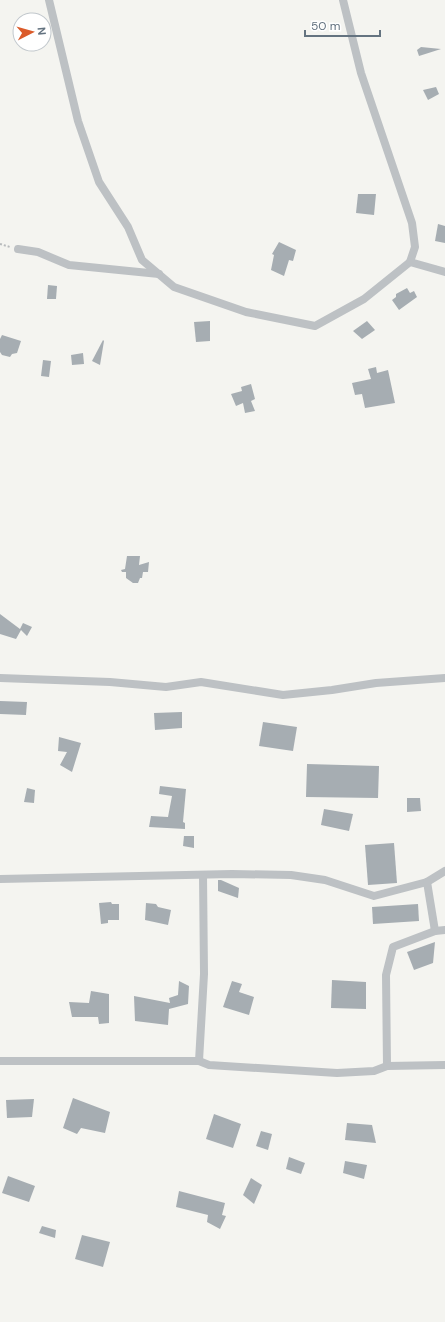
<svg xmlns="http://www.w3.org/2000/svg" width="445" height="1322" font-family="'DM Sans',sans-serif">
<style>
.building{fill:#a6adb2}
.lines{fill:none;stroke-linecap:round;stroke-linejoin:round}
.path{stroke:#b7babc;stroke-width:2;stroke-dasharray:2 2;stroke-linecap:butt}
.minor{stroke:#bdc1c4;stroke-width:8}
</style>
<rect width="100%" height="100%" fill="#f4f4f0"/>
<!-- building -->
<g class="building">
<polygon points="421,47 441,49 419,56 417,50"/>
<polygon points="436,87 439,94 428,100 423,90"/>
<polygon points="358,194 376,194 374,215 356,213"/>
<polygon points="438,224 445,226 445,243 435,241"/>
<polygon points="279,242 296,250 293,261 289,260 284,276 271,270 274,255 272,254"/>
<polygon points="48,285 57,286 56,299 47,299"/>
<polygon points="407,288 410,293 414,291 417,297 399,310 392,300 396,297 396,294"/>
<polygon points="210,321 210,341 196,342 194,322"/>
<polygon points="367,321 375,330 362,339 353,331"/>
<polygon points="2,335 21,341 17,353 12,354 10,357 2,355 0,352 0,339"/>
<polygon points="103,340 104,341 100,365 92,361"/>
<polygon points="83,353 84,364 72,365 71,355"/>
<polygon points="43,360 51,361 49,377 41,376"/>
<polygon points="376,367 377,373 388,370 395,403 365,408 362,394 355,395 352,383 371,379 368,369"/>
<polygon points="251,384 255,399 251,401 255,411 245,413 243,403 236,406 231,394 242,391 241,387"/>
<polygon points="127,556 140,556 139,565 149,562 148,572 143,572 142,578 140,578 138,583 133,583 126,578 126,572 122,572 121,570 125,569"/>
<polygon points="0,614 20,629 23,623 32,627 27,636 21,630 16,639 0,634"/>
<polygon points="0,701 27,702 26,715 0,714"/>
<polygon points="182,712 182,728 155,730 154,713"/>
<polygon points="263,722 297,727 293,751 259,746"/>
<polygon points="59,737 81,743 72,772 60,765 67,752 58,751"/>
<polygon points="307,764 379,766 378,798 306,797"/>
<polygon points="160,786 186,789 183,822 185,823 185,829 149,827 151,816 168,817 172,796 159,794"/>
<polygon points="27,788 35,790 34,803 24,802"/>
<polygon points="407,798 420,798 421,811 407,812"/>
<polygon points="324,809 353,814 349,831 321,825"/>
<polygon points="184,836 194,836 194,848 183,846"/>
<polygon points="394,843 397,883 368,885 365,845"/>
<polygon points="218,880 221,880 239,888 238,898 218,891"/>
<polygon points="111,902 112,904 119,904 119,920 108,920 108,923 101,924 99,903"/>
<polygon points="146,903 156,904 158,907 171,910 168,925 145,920"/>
<polygon points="418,904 419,921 373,924 372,907"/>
<polygon points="435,942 433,963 414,970 407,952"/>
<polygon points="332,980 366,982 366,1009 331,1008"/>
<polygon points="179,981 189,986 188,1004 169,1009 168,1025 135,1021 134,996 170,1003 169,998 178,995"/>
<polygon points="232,981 242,984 239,992 254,997 249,1015 223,1007"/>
<polygon points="91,991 109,994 109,1023 99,1024 98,1017 72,1017 69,1002 89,1003"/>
<polygon points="73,1098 110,1112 105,1133 81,1128 77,1134 63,1128"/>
<polygon points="34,1099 32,1117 7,1118 6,1100"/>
<polygon points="214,1114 241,1124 233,1148 206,1139"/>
<polygon points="347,1123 372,1125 376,1143 345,1140"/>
<polygon points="261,1131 272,1134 268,1150 256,1146"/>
<polygon points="289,1157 305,1163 301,1174 286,1169"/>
<polygon points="345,1161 367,1165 364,1179 343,1173"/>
<polygon points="8,1176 35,1186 29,1202 2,1193"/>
<polygon points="251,1178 262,1185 254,1204 243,1195"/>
<polygon points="179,1191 225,1203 222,1215 226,1216 220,1229 207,1222 208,1215 176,1207"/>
<polygon points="42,1226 56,1230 55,1238 39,1233"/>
<polygon points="82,1235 110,1242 103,1267 75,1259"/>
</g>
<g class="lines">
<!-- path -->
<polyline class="path" points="0,244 10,247"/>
<!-- minor -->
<g class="minor">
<polyline points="49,0 78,121 99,182 128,227 142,260 174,287 246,312 315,326 364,299 410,262"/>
<polyline points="343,0 361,73 412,223 415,247 410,262 445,272"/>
<polyline points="18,249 38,252 69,265 159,274"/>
<polyline points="0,678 110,682 166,687 201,682 283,695 332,690 376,683 445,678"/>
<polyline points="0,879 232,874 291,875 325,880 374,896 427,882 445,871"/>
<polyline points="427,882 435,931"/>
<polyline points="0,1061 199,1061 209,1065 337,1073 374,1071 387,1066 445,1065"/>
<polyline points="199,1061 204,974 203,875"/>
<polyline points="387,1066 386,975 393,947 435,931 445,930"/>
</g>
</g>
<!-- north arrow -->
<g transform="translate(32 32) rotate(84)"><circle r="19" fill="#ffffff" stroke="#c1c7cc"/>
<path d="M0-3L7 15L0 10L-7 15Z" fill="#db5b2a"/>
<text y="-6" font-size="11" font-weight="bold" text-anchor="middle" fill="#647380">N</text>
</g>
<!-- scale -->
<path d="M305 30v6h75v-6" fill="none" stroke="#647380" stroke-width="2"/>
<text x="311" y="30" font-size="12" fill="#647380" stroke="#ffffff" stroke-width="3" paint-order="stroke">50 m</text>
</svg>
